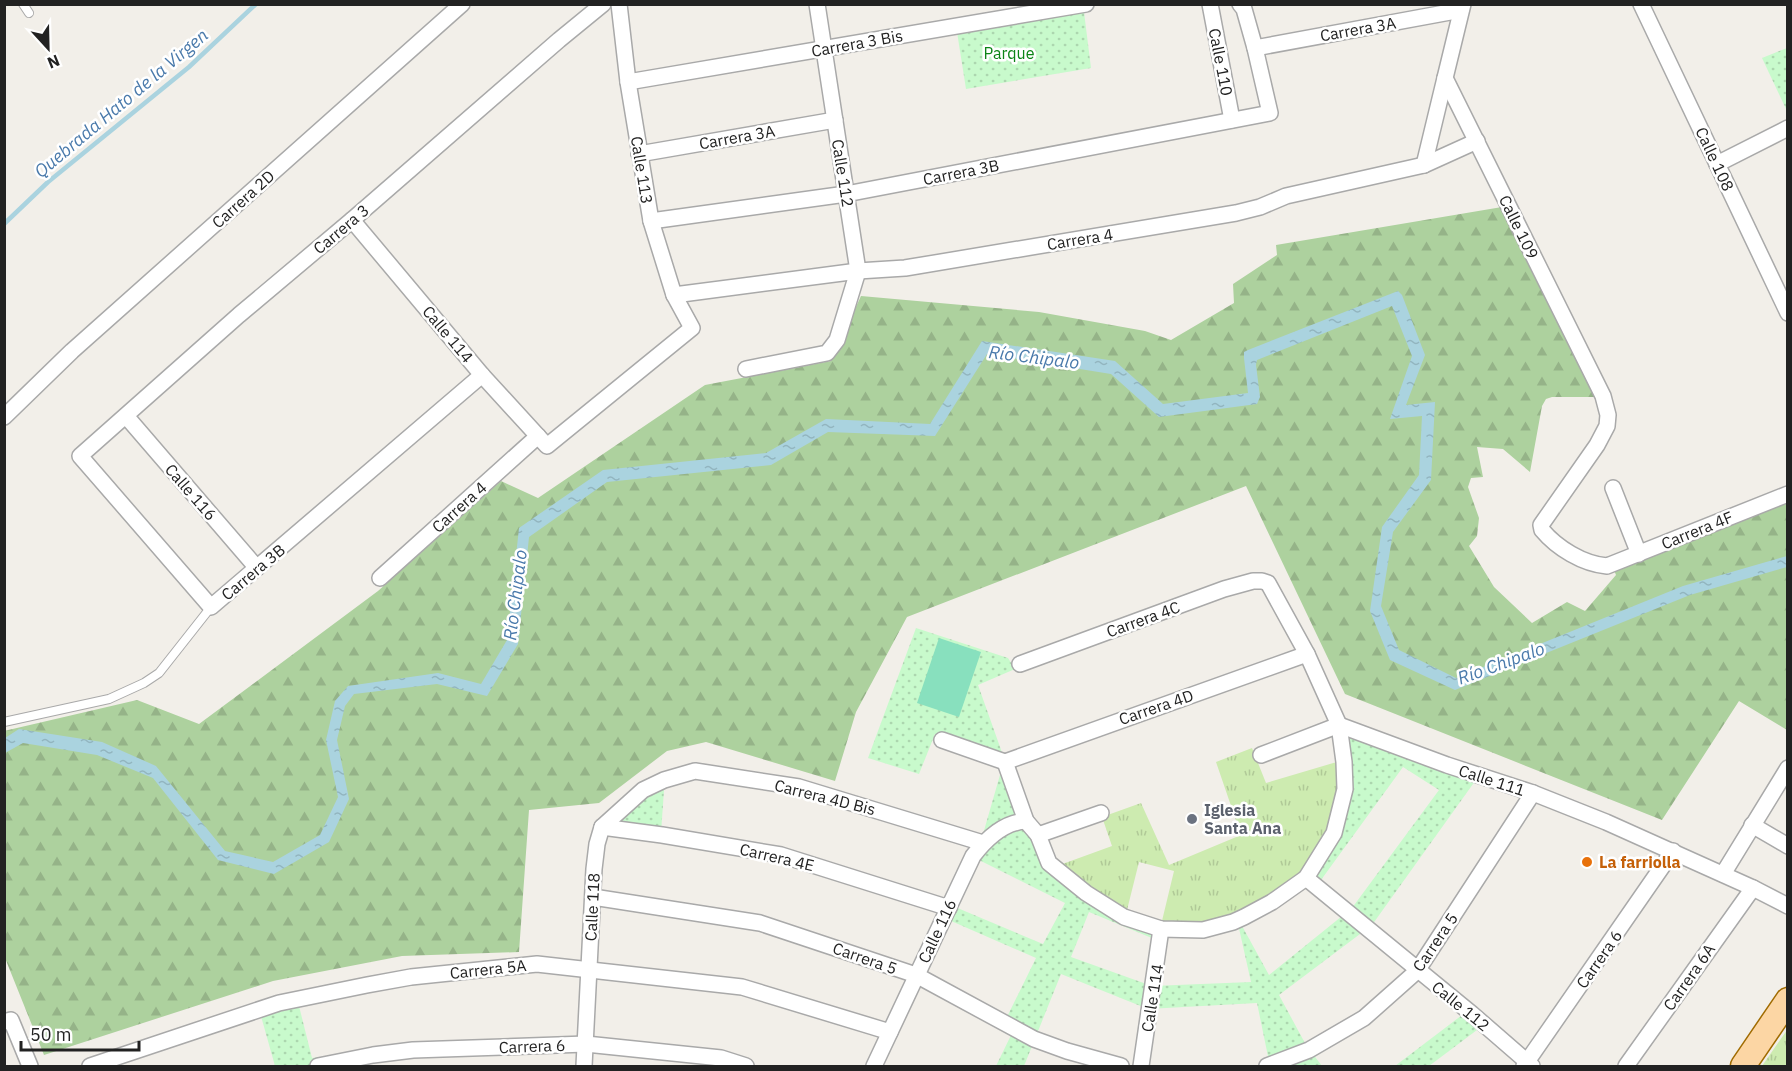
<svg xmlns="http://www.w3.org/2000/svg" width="1792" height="1071" font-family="'IBM Plex Sans',sans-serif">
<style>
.grass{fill:url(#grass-tufts)}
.forest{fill:url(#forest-firs)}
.park{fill:url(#park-dots)}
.pitch{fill:#88e0be}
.water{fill:url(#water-ripples)}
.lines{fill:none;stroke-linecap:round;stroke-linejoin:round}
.stream{stroke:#aad3df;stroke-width:4.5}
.service-casing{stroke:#a9a9a9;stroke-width:10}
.minor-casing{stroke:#a9a9a9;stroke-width:18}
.primary-casing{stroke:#a06b00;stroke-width:27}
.service{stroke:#fff;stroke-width:8}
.minor{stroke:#fff;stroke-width:15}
.primary{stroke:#fcd6a4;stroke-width:24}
.worship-dot{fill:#6b7280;stroke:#fff;stroke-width:2}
.food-dot{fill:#e8710a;stroke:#fff;stroke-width:2}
.labels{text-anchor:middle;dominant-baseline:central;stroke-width:5;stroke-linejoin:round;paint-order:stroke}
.street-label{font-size:16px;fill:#222;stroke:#fff}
.park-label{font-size:16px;fill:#0c8416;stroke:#fff}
.worship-label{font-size:16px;font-weight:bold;fill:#5b616d;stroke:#fff;text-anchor:start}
.food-label{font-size:16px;font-weight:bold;fill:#c56008;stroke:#fff;text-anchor:start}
.water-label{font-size:18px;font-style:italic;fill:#4a7aab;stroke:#fff}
</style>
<defs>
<pattern id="grass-tufts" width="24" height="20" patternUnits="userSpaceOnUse" patternTransform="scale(1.5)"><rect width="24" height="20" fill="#cdebb0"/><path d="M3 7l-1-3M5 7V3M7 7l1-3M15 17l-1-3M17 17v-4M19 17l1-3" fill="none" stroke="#b0c997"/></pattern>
<pattern id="forest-firs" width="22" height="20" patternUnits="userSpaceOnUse" patternTransform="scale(1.5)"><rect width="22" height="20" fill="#add19e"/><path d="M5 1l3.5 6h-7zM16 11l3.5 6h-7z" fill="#95b388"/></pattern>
<pattern id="park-dots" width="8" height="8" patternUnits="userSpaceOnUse" patternTransform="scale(1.5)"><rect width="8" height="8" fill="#c8facc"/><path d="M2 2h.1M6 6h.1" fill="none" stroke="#acd6af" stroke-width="1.8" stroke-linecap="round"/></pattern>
<pattern id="water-ripples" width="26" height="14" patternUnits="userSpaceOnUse" patternTransform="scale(1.5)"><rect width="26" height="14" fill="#aad3df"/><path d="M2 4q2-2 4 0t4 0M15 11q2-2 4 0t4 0" fill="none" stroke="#92b5bf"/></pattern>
</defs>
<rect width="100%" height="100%" fill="#f2efe9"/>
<!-- grass -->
<g class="grass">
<polygon points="1252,748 1266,783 1340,761 1342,787 1332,833 1310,870 1241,914 1204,923 1161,925 1174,871 1139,862 1126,914 1057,866 1112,846 1102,817 1141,803 1169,865 1241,835 1216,762"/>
<polygon points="1787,1030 1787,1066 1762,1066"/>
</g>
<!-- forest -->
<polygon class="forest" points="1502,207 1600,397 1552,397 1546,399 1542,406 1530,472 1503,449 1477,447 1483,477 1471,478 1468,487 1479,518 1477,536 1469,546 1494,587 1532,623 1567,602 1585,611 1616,575 1612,565 1787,494 1787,730 1739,701 1662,820 1345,694 1246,486 907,617 856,712 835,781 706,742 667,751 599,803 529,810 519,952 402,956 273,981 44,1055 5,958 4,731 137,700 199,724 378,591 501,481 538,498 705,385 831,361 861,296 1039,312 1145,331 1171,340 1234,303 1233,284 1277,255 1276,245"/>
<!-- park -->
<g class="park">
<polygon points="1084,12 1091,68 966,89 957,32"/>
<polygon points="1787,48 1787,111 1762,58"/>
<polygon points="916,628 1008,658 1015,669 978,685 1005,761 1051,861 1126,914 1161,925 1159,941 1089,912 1071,957 1152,986 1251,982 1236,915 1269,975 1352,908 1439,790 1403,767 1321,880 1310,870 1332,833 1342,787 1338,718 1357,727 1483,770 1372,925 1279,995 1306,1045 1322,1066 1270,1066 1257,1003 1148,1009 1061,974 1024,1066 996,1066 1016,1025 1006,1019 1036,958 942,917 948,904 1043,944 1065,903 971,856 981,841 1004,761 935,734 919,774 868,758"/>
<polygon points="665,776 661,833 611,824"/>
<polygon points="297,998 312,1058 320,1057 321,1066 275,1066 259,1009"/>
<polygon points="1470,1009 1489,1021 1429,1066 1395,1066"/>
</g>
<!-- pitch -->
<polygon class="pitch" points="939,638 981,652 959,717 917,703"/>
<!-- water -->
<polygon class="water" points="1398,291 1402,295 1425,355 1406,405 1435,402 1431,480 1393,532 1381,606 1399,650 1456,678 1683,586 1787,556 1787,567 1690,595 1455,690 1390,660 1370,611 1382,527 1419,475 1422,416 1390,419 1412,356 1392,306 1257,360 1256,365 1260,397 1257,404 1159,417 1111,374 987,354 935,436 828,432 771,465 607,482 529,537 518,644 487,696 437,684 354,694 345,706 337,740 349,799 329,842 274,874 218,860 153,778 97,755 23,743 5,753 5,738 19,729 102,742 156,766 225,851 273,862 320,835 338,797 326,740 335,701 348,686 438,673 481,684 507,640 519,528 603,470 766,453 826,419 930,424 982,341 1115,361 1163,404 1248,393 1244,358 1244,352 1248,350"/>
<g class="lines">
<!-- stream -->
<polyline class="stream" points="4,224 48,182 189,67 256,4"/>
<!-- service casing -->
<g class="service-casing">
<g id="service">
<polyline points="23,4 29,13"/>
<polyline points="4,722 109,699 144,683 159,673 211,607"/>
</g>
</g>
<!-- minor casing -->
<g class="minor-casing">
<g id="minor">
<polyline points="1210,4 1232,120"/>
<path d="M 1463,4 L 1445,78 L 1603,396 L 1608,415 L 1607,426 L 1597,445 L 1541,525 L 1542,530 C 1557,548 1583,564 1607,566 L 1788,494"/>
<polyline points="1641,4 1788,313"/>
<polyline points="1255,48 1461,10"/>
<polyline points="628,82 1086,4"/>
<polyline points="639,154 835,120"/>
<polyline points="1717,164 1788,128"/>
<polyline points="1424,165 1445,78"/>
<polyline points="352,220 482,375 547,446 692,328 674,295 651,221 628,82 619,4"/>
<polyline points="651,221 846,194 1270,113 1255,48 1244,9 1240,4"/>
<polyline points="674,295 858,271 905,268 1236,213 1260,207 1286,196 1424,165 1477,141"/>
<polyline points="746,369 827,353 837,340 858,271 817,4"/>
<polyline points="482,375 211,607 80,456 239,315 352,220 559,40 603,4"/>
<polyline points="126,416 257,568"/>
<polyline points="4,417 72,351 462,4"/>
<polyline points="1613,488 1639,554"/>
<polyline points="380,578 538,436"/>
<polyline points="1339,725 1447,765 1533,793 1606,822 1753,888 1788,906"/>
<polyline points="942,740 1005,762"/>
<polyline points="1261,755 1339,725"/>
<polyline points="1005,762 1026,821 1038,835 1049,863 1086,893 1124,917 1161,929 1203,930 1233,922 1244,917 1272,902 1306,878 1334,833 1345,789 1344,762 1339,725 1307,654 1268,583 1262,581 1253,581 1224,589 1020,664"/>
<polyline points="1005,762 1307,654"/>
<polyline points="1752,825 1788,846"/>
<polyline points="602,827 662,835 781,855 949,908"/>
<polyline points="1038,835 1101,813"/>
<polyline points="1723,874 1788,768"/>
<polyline points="1306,878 1472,1014 1532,1066"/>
<polyline points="593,897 760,923 916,975 1034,1039 1067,1051 1121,1066"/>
<polyline points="4,1022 11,1020 30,1066"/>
<polyline points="90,1066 279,1003 367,985 411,977 537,964 742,987 890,1032"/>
<polyline points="318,1066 373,1055 413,1050 586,1044 721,1058 746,1066"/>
<polyline points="584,1066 594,869 597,844 602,827 643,790 664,780 695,771 799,787 983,843"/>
<path d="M 874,1066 L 973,856 C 986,839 1004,822 1026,821"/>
<polyline points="1141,1066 1161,929"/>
<polyline points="1267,1066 1309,1050 1364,1018 1417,971 1533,793"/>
<polyline points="1524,1066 1673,851"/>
<polyline points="1626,1066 1753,888"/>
</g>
</g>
<!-- primary casing -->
<g class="primary-casing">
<polyline id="primary" points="1743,1066 1788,1000"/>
</g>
<!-- service -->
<use href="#service" class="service"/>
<!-- minor -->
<use href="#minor" class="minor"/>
<!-- primary -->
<use href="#primary" class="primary"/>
</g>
<!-- markers -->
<circle class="worship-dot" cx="1192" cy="819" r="6"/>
<circle class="food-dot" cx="1587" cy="862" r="6"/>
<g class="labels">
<!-- street labels -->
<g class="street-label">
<text transform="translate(1358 29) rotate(-10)">Carrera 3A</text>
<text transform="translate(857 43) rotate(-10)">Carrera 3 Bis</text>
<text transform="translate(1221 62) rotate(79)">Calle 110</text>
<text transform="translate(737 137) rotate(-10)">Carrera 3A</text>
<text transform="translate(1715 159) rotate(65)">Calle 108</text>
<text transform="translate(642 170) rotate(81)">Calle 113</text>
<text transform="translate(961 172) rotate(-11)">Carrera 3B</text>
<text transform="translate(843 173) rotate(81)">Calle 112</text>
<text transform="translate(243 199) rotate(-42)">Carrera 2D</text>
<text transform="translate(1519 227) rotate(64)">Calle 109</text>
<text transform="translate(341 229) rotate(-40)">Carrera 3</text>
<text transform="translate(1080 239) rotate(-9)">Carrera 4</text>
<text transform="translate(448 334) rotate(50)">Calle 114</text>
<text transform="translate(191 492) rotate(49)">Calle 116</text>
<text transform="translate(459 507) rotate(-42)">Carrera 4</text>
<text transform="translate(1697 530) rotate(-22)">Carrera 4F</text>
<text transform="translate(253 572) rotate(-40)">Carrera 3B</text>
<text transform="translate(1143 619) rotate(-20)">Carrera 4C</text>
<text transform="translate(1156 707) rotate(-19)">Carrera 4D</text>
<text transform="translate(1492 780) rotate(18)">Calle 111</text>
<text transform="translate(825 797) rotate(14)">Carrera 4D Bis</text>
<text transform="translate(777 857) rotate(13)">Carrera 4E</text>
<text transform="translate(592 907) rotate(-87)">Calle 118</text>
<text transform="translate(937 931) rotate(-65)">Calle 116</text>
<text transform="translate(1435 942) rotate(-56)">Carrera 5</text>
<text transform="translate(865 958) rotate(19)">Carrera 5</text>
<text transform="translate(1599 959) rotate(-55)">Carrera 6</text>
<text transform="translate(488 969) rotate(-6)">Carrera 5A</text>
<text transform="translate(1689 977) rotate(-55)">Carrera 6A</text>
<text transform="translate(1152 998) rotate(-81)">Calle 114</text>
<text transform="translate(1461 1006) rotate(39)">Calle 112</text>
<text transform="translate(532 1046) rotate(-2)">Carrera 6</text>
</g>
<!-- park labels -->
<g class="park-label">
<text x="1009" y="53">Parque</text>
</g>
<!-- worship labels -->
<g class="worship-label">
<text x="1204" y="810">Iglesia<tspan x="1204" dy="18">Santa Ana</tspan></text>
</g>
<!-- food labels -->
<g class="food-label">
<text x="1599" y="862">La farriolla</text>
</g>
<!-- water labels -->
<g class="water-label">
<text transform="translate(121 103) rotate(-40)">Quebrada Hato de la Virgen</text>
<text transform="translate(1034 357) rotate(7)">Río Chipalo</text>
<text transform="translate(515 595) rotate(-83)">Río Chipalo</text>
<text transform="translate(1501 663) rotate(-20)">Río Chipalo</text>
</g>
</g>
<!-- border -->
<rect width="1792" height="1071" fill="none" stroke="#222222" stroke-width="12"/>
<!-- north arrow -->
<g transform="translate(48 48) rotate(158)" stroke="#ffffff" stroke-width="4.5" paint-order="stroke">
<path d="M0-4.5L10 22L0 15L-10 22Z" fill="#222222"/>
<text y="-9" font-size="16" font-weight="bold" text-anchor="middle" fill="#222222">N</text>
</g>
<!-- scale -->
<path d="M21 1041v9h118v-9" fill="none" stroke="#222222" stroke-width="3"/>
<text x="30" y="1041" font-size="18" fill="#222222" stroke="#ffffff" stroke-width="4.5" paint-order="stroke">50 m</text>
</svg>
